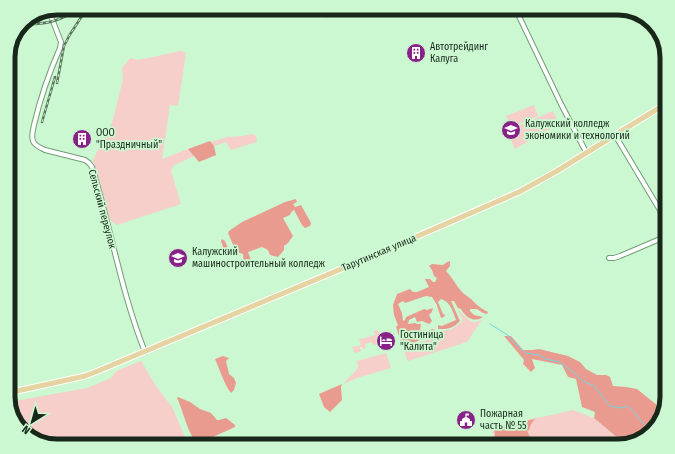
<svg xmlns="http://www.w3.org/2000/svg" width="675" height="454" font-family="'Fira Sans Condensed',sans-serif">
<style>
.green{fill:#f6cfca}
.forest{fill:#ea9b90}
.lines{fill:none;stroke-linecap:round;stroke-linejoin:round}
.stream{stroke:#70d6e4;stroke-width:1}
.minor-casing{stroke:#729c77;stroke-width:6}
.major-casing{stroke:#fff;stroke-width:7}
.minor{stroke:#fff;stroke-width:4}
.major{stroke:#e6d3a2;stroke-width:5}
.rail-casing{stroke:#5a765e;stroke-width:2.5}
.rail{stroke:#ccf8d1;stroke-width:1;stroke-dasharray:3;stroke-linecap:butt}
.labels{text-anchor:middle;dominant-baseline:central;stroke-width:3.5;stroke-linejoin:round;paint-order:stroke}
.poi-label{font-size:10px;fill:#17281a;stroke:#ccf8d1;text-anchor:start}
.street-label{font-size:10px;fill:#17281a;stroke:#ccf8d1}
.rim{fill:none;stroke:#17281a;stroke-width:5}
</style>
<rect width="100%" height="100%" fill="#ccf8d1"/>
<!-- green -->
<g class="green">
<polygon points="181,51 186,53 178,106 170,105 162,159 188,149 194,156 173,166 171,171 181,204 117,225 110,220 93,160 103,139 112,123 123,79 122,68 130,58 138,60"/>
<polygon points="534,105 538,116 511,127 506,116"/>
<polygon points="553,111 559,124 515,149 506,131"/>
<polygon points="253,134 256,136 257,142 231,150 226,142 214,146 211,142 228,137 242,136"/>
<path d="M 458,310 C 468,317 468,326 482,320 L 475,330 L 467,342 L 408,361 L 407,360 L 403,347 L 419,343 L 421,341 L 422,342 L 429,339 L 433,342 L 440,339 L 440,334 L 438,332 C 441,331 444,331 448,330 C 454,329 459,324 463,321 Z"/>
<polygon points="378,330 383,344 381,345 380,343 373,345 371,342 365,344 366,348 363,349 362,347 360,347 361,351 356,353 354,352 352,346 353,346 354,347 361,345 359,339 361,338 361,339 375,335 374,331"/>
<polygon points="386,353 391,368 357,378 343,384 358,368 358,365 357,361"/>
<polygon points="141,361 156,386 172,407 189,446 57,446 30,438 15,421 9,402 87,388 111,378 116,371"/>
<polygon points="573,410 594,418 625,444 618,446 495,446 492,426 547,416"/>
</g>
<!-- forest -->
<g class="forest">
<polygon points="210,141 214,146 216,155 199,162 188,149"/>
<polygon points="296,199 297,202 293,204 295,207 301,205 311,223 310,226 305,228 302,225 294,210 292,211 290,215 283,218 293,236 288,243 284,246 284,250 278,257 270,255 268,250 262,247 248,252 252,263 244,266 243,254 237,252 235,250 231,256 226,255 221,241 222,239 225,241 229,250 231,250 234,247 228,233 229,231 242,222 285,202"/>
<path d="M 450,261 L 450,266 L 446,271 C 452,277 457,287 463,293 C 466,296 471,298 473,301 C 478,306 482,309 488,312 L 487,314 L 483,313 L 477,309 L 470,309 L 470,311 L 474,315 L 483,317 C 474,323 466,318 461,309 L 458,308 L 454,301 L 451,301 L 460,321 C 452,329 449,329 438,329 L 438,325 L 442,326 L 456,320 C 453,312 450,301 441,299 L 438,302 L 443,314 L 445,315 L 444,317 L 441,318 L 437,306 L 437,305 L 432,297 L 426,296 L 405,303 L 403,301 L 398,304 L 402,313 L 403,321 L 405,320 L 406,317 L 424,309 L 427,310 L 433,308 L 432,312 L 429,315 L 432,321 L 429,324 L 422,321 L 417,322 L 415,317 L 409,320 L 408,324 L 415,323 L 417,324 L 421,324 L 420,330 L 427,331 L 433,329 L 435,330 L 436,334 L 439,334 L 439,337 L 433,341 L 430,339 L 430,337 L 422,340 L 421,338 L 418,341 L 404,345 L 401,342 L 396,327 L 398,325 L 394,315 L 393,305 L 397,294 L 410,289 L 413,292 L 417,292 L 429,287 L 425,279 L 430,279 L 433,282 L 435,282 L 437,278 L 434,276 L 432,270 L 429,266 L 432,264 L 443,265 L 447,262 Z"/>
<polygon points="504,336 511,336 523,350 532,350 539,349 568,356 580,362 586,369 597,375 606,375 610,377 613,386 626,387 637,389 663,410 659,424 642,439 625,444 594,418 595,412 582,407 576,379 568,377 562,365 532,359 535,368 531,372 523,364 524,360"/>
<path d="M 223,356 L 229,358 L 226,361 L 229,374 L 234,378 L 236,383 L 234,390 L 231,393 C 224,384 220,370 215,359 Z"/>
<polygon points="342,384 341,387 342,400 330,412 324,407 319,394"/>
<path d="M 178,397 L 190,402 L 200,409 L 211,413 L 217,420 L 219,420 L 226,418 L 235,425 L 235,427 L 204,441 C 202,442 199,442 197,442 C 189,438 182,407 177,398 Z"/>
<polygon points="535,419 531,424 529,430 527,431 531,439 531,446 496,446 494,427"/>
</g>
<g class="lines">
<!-- stream -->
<path class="stream" d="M 490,324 L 509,336 L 513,342 L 526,353 L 539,355 L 546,359 L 559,362 L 573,372 L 583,381 L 594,386 L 610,406 L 620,408 L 627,406 C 635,411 641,423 648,427 C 650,427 653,427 655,428"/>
<!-- minor casing -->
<g class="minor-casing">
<g id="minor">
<polyline points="515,8 561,104 586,152"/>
<path d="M 49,11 L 61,42 L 60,48 C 49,73 40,99 34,125 C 33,130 31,136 33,141 C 35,146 41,148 45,150 L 85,160 L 89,163 L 92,167 C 111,228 121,292 145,352"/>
<polyline points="615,135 667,222"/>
<polyline points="609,258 614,258 620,256 667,236"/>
</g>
</g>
<!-- major casing -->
<g class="major-casing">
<polyline id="major" points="8,393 85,376 98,371 365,259 519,192 557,171 667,103"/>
</g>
<!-- minor -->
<use href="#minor" class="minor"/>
<!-- major -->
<use href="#major" class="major"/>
<!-- rail casing -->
<g class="rail-casing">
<g id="rail">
<polyline points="327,16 343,8"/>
<path d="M 22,24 C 42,25 63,21 78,8"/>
<polyline points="57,83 64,46 69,36 87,8"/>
<polyline points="42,122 55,77"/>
</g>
</g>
<!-- rail -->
<use href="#rail" class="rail"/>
</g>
<!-- icons -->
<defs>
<g id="building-disc" transform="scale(1)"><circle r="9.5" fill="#882289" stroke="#ccf8d1"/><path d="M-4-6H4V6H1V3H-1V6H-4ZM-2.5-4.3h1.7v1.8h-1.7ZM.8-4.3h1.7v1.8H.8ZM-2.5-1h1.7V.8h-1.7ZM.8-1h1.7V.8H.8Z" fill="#fff"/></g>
<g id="university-disc" transform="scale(1)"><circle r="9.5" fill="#882289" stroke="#ccf8d1"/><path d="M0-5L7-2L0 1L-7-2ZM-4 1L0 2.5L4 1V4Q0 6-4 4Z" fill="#fff"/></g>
<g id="hotel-disc" transform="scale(1)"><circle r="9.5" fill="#882289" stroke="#ccf8d1"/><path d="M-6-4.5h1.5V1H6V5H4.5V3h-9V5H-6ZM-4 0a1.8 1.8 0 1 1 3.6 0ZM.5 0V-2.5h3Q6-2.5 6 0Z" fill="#fff"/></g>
<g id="civic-disc" transform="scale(1)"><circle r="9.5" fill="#882289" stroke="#ccf8d1"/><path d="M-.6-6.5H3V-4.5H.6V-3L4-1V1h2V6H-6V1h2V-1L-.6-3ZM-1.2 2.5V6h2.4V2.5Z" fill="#fff"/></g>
</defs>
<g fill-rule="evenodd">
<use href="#building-disc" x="416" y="53"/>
<use href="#university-disc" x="511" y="130"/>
<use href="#building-disc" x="82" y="139"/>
<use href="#university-disc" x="178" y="258"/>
<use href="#hotel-disc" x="386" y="341"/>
<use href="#civic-disc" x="466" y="420"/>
</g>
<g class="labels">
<!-- poi labels -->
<g class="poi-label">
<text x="430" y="47">Автотрейдинг<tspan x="430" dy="12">Калуга</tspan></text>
<text x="525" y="124">Калужский колледж<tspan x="525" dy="12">экономики и технологий</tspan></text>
<text x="96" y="133">ООО<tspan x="96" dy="12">"Праздничный"</tspan></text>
<text x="192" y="252">Калужский<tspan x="192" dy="12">машиностроительный колледж</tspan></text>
<text x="400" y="335">Гостиница<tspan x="400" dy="12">"Калита"</tspan></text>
<text x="480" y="414">Пожарная<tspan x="480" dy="12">часть № 55</tspan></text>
</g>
<!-- street labels -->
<g class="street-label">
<text transform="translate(102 209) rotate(75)">Сельский переулок</text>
<text transform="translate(379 253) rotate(-23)">Тарутинская улица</text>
</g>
</g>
<!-- crop -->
<path d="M0 0H675V454H0ZM57 15H618A42 42 0 0 1 660 57V397A42 42 0 0 1 618 439H57A42 42 0 0 1 15 397V57A42 42 0 0 1 57 15Z" fill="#ccf8d1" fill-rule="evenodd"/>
<path class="rim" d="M57 15H618A42 42 0 0 1 660 57V397A42 42 0 0 1 618 439H57A42 42 0 0 1 15 397V57A42 42 0 0 1 57 15Z"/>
<!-- north arrow -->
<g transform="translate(32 422) rotate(217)" stroke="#ccf8d1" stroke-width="3" paint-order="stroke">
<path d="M0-3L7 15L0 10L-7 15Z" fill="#17281a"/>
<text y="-6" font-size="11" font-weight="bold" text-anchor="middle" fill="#17281a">N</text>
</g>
</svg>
